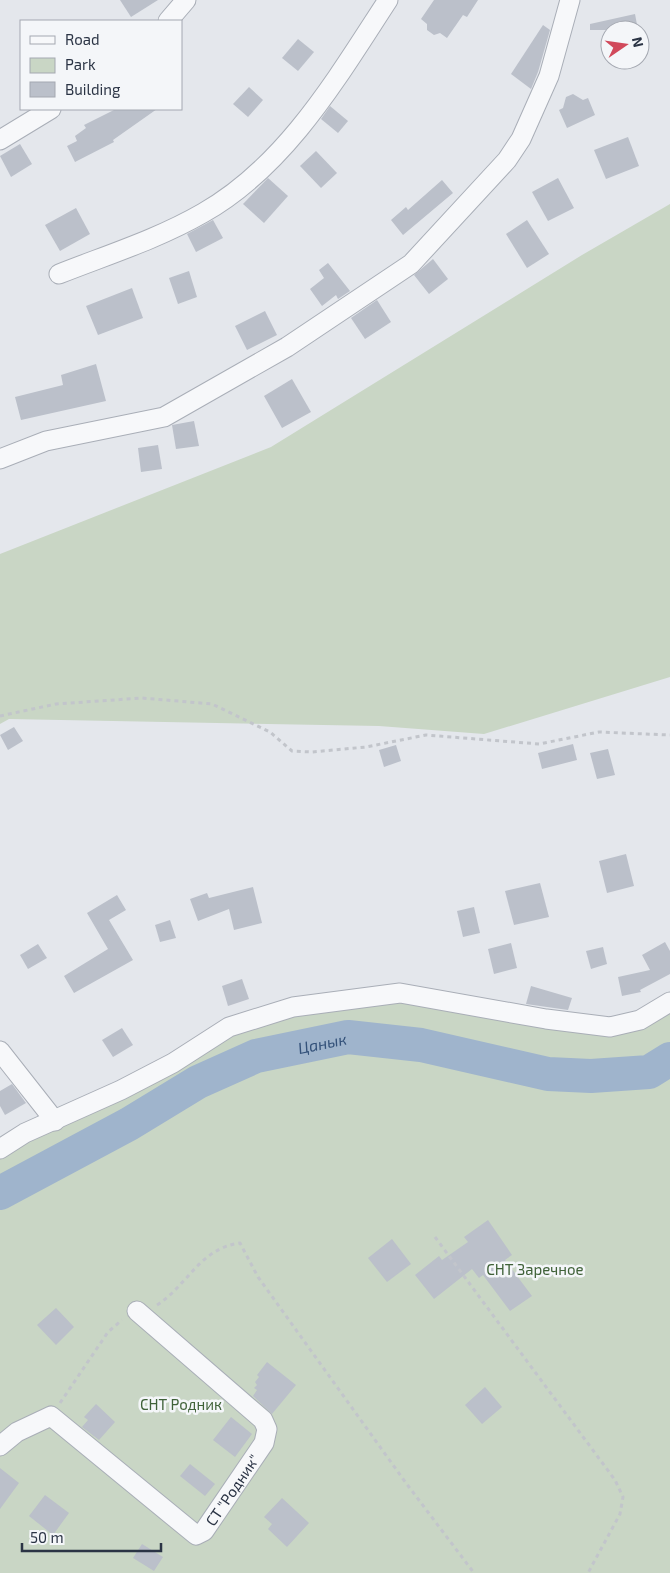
<svg xmlns="http://www.w3.org/2000/svg" width="670" height="1573" font-family="'Exo 2',sans-serif">
<style>
.green{fill:#c9d6c5}
.lines{fill:none;stroke-linecap:round;stroke-linejoin:round}
.river{stroke:#9fb4cc;stroke-width:34}
.building{fill:#bbc0ca}
.minor-casing{stroke:#a9aeb7;stroke-width:21}
.path{stroke:#c2c5cb;stroke-width:3;stroke-dasharray:4 4;stroke-linecap:butt}
.minor{stroke:#f7f8fa;stroke-width:19}
.labels{text-anchor:middle;dominant-baseline:central;stroke-width:5;stroke-linejoin:round;paint-order:stroke}
.park-label{font-size:15px;fill:#3f6138;stroke:#f4f6f9}
.street-label{font-size:15px;fill:#2b3445;stroke:#f4f6f9}
.water-label{font-size:16px;font-style:italic;fill:#34527a;stroke:#f4f6f9}
</style>
<rect width="100%" height="100%" fill="#e4e7ec"/>
<!-- green -->
<g class="green">
<polygon points="670,204 670,677 484,734 379,726 9,719 0,724 0,554 271,447 582,255"/>
<polygon points="400,993 610,1027 670,1002 670,1573 0,1573 0,1149 229,1027"/>
</g>
<g class="lines">
<!-- river -->
<path class="river" id="s1" d="M 0,1193 L 129,1124 L 198,1082 L 256,1056 L 348,1037 L 421,1045 L 548,1074 L 591,1076 L 649,1072 L 670,1059"/>
</g>
<!-- building -->
<g class="building">
<polygon points="120,0 158,0 131,17"/>
<polygon points="434,0 478,0 467,17 463,15 447,38 440,33 434,35 427,30 427,24 421,19"/>
<polygon points="635,14 638,30 590,30 590,24"/>
<polygon points="543,25 550,30 538,72 531,89 511,74"/>
<polygon points="298,39 314,52 298,71 282,58"/>
<polygon points="249,87 263,100 248,117 233,104"/>
<polygon points="573,94 583,100 588,98 595,115 567,128 559,110 563,108 566,97"/>
<polygon points="330,106 348,121 338,133 321,119"/>
<polygon points="116,109 157,109 113,140 114,142 75,162 67,146 77,141 75,136 86,128 84,125"/>
<polygon points="628,137 639,166 606,179 594,150"/>
<polygon points="20,144 32,164 11,177 0,156"/>
<polygon points="316,151 337,173 321,188 300,166"/>
<polygon points="268,178 288,196 264,223 243,204"/>
<polygon points="558,178 574,208 548,221 532,192"/>
<polygon points="442,180 453,193 403,235 391,220 406,207 408,210"/>
<polygon points="76,208 90,234 60,251 45,225"/>
<polygon points="213,220 223,238 196,252 187,234"/>
<polygon points="527,220 549,254 527,268 506,234"/>
<polygon points="433,259 448,279 429,294 414,275"/>
<polygon points="328,263 350,291 338,299 336,295 322,306 310,289 324,278 319,270"/>
<polygon points="189,271 197,297 178,304 169,278"/>
<polygon points="132,288 143,318 98,335 86,306"/>
<polygon points="377,300 391,322 365,339 351,318"/>
<polygon points="265,311 277,335 247,350 235,326"/>
<polygon points="96,364 106,401 21,420 15,397 63,385 61,375"/>
<polygon points="292,379 311,412 282,428 264,396"/>
<polygon points="194,421 199,446 176,449 172,425"/>
<polygon points="158,445 162,469 141,472 138,448"/>
<polygon points="14,727 23,741 8,750 0,735"/>
<polygon points="573,744 577,760 542,769 538,753"/>
<polygon points="396,745 401,761 384,767 379,750"/>
<polygon points="608,749 615,775 597,779 590,753"/>
<polygon points="626,854 634,886 607,893 599,861"/>
<polygon points="540,883 549,917 514,925 505,891"/>
<polygon points="253,887 262,923 234,930 229,909 198,921 190,899 207,893 209,898"/>
<polygon points="117,895 126,910 109,920 133,960 74,993 64,976 108,949 87,913"/>
<polygon points="474,907 480,933 463,937 457,911"/>
<polygon points="170,920 176,938 160,942 155,925"/>
<polygon points="665,942 670,951 670,974 640,990 641,992 622,996 618,977 650,970 642,955"/>
<polygon points="511,943 517,968 494,974 488,949"/>
<polygon points="38,944 47,958 28,969 20,955"/>
<polygon points="603,947 607,964 591,969 586,951"/>
<polygon points="242,979 249,999 228,1006 222,986"/>
<polygon points="531,986 572,998 568,1010 526,1004"/>
<polygon points="122,1028 133,1045 113,1057 102,1040"/>
<polygon points="12,1084 26,1103 5,1115 0,1106 0,1091"/>
<polygon points="488,1220 512,1255 505,1260 532,1296 510,1311 483,1275 479,1278 472,1269 434,1299 415,1275 439,1256 442,1260 468,1242 464,1237"/>
<polygon points="392,1239 411,1264 387,1282 368,1258"/>
<polygon points="56,1308 74,1327 56,1345 37,1325"/>
<polygon points="267,1362 296,1385 272,1414 253,1396 257,1390 254,1388 257,1385 255,1382 259,1377 257,1375"/>
<polygon points="485,1387 502,1407 482,1424 465,1405"/>
<polygon points="96,1404 115,1422 99,1440 82,1427 88,1420 84,1417"/>
<polygon points="231,1417 252,1434 235,1457 213,1440"/>
<polygon points="190,1464 215,1484 205,1496 180,1476"/>
<polygon points="0,1468 19,1483 0,1509"/>
<polygon points="45,1495 69,1513 53,1535 29,1516"/>
<polygon points="282,1498 309,1523 287,1547 268,1529 272,1524 264,1517"/>
<polygon points="142,1544 163,1557 154,1571 133,1558"/>
</g>
<g class="lines">
<!-- minor casing -->
<g class="minor-casing">
<g id="minor">
<polyline points="168,21 186,0"/>
<polyline points="0,140 51,109"/>
<path d="M 59,274 C 107,255 158,239 203,213 C 286,166 337,78 388,0"/>
<polyline points="0,459 46,441 164,417 287,347 411,264 507,160 521,139 549,76 570,0"/>
<polyline points="0,1051 55,1121"/>
<polyline points="0,1149 25,1133 121,1090 173,1063 229,1027 293,1007 400,993 546,1019 610,1027 640,1020 670,1002"/>
<path id="s2" d="M 0,1446 L 17,1432 L 51,1416 L 196,1535 L 204,1531 L 264,1443 L 267,1429 L 263,1420 L 137,1311"/>
</g>
</g>
<!-- path -->
<g class="path">
<polyline points="0,716 56,704 142,698 212,704 270,732 292,751 312,752 366,747 426,735 539,744 599,732 670,735"/>
<polyline points="435,1237 615,1480 623,1497 620,1514 588,1573"/>
<path d="M 157,1305 C 187,1286 200,1248 240,1243 L 258,1277 L 406,1483 L 474,1573"/>
<polyline points="60,1403 108,1332 122,1320"/>
</g>
<!-- minor -->
<use href="#minor" class="minor"/>
</g>
<g class="labels">
<!-- park labels -->
<g class="park-label">
<text x="535" y="1269">СНТ Заречное</text>
<text x="181" y="1404">СНТ Родник</text>
</g>
<!-- street labels -->
<g class="street-label">
<text stroke="none"><textPath href="#s2" startOffset="306">СТ "Родник"</textPath></text>
</g>
<!-- water labels -->
<g class="water-label">
<text stroke="none"><textPath href="#s1" startOffset="358">Цанык</textPath></text>
</g>
</g>
<!-- legend -->
<rect x="20" y="20" width="162" height="90" fill="#f4f6f9" stroke="#a4a8b1"/>
<rect x="30" y="36" width="25" height="8" fill="#f7f8fa" stroke="#a4a8b1"/>
<text x="65" y="45" font-size="15" fill="#2b3445">Road</text>
<rect x="30" y="58" width="25" height="15" fill="#c9d6c5" stroke="#a4a8b1"/>
<text x="65" y="70" font-size="15" fill="#2b3445">Park</text>
<rect x="30" y="82" width="25" height="15" fill="#bbc0ca" stroke="#a4a8b1"/>
<text x="65" y="95" font-size="15" fill="#2b3445">Building</text>
<!-- north arrow -->
<g transform="translate(625 45) rotate(77)"><circle r="24" fill="#f4f6f9" stroke="#a4a8b1"/>
<path d="M0-4L9 19L0 12L-9 19Z" fill="#d1495b"/>
<text y="-8" font-size="14" font-weight="bold" text-anchor="middle" fill="#2b3445">N</text>
</g>
<!-- scale -->
<path d="M22 1543v8h139v-8" fill="none" stroke="#2b3445" stroke-width="2.5"/>
<text x="30" y="1543" font-size="15" fill="#2b3445" stroke="#f4f6f9" stroke-width="4" paint-order="stroke">50 m</text>
</svg>
